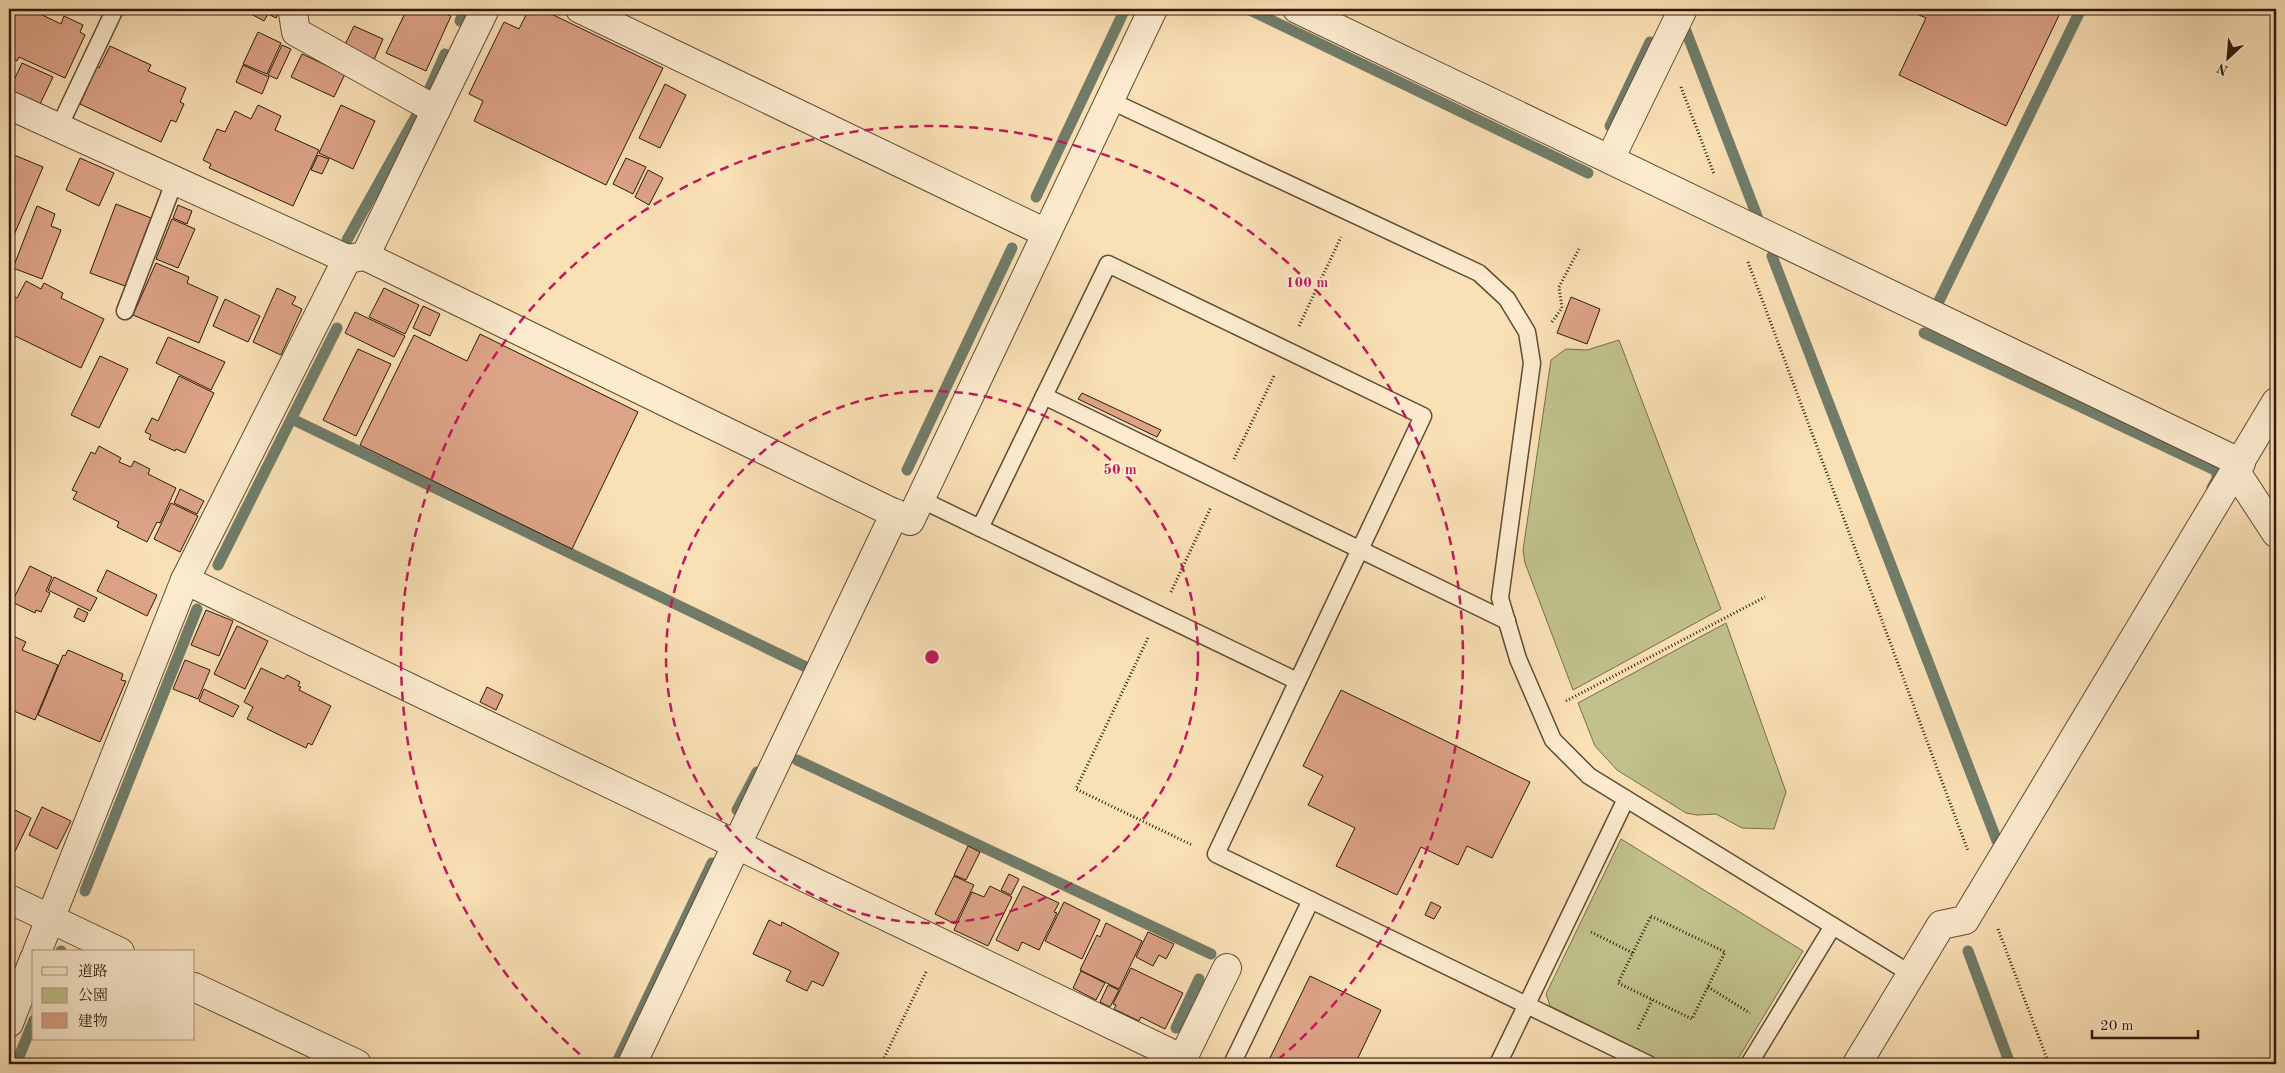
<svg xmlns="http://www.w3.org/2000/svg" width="2285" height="1073" font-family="'Old Standard TT','Noto Serif JP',serif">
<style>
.green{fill:#c1c18b;stroke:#776e4a}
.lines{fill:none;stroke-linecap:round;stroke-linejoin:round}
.stream{stroke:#717c69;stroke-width:11}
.building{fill:#dda387;stroke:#2d1a08}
.lane-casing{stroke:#604c33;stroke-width:19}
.street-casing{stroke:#604c33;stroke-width:30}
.path{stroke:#2d1a08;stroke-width:3;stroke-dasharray:1 2.5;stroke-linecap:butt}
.lane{stroke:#fcebcf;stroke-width:16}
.street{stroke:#fcebcf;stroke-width:28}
.ring{fill:none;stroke:#c2185b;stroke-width:2.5;stroke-dasharray:9 6}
.centre{fill:#c2185b;stroke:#fcebcf;stroke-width:2.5}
.ring-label{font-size:15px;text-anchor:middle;font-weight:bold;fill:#c2185b;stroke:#fcebcf;stroke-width:4.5;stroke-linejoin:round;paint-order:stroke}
</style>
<rect width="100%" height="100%" fill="#fae0b5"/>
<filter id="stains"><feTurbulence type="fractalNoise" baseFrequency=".004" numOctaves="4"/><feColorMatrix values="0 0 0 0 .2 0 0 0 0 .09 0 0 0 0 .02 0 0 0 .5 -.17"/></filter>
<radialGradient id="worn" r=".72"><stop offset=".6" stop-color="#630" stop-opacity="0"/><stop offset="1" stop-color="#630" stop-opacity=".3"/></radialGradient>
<!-- green -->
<g class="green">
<polygon points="1619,340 1721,609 1573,690 1525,563 1523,550 1551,360 1566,349 1587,350"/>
<polygon points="1726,623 1786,792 1774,829 1742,828 1716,814 1697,815 1686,813 1617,770 1595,746 1578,703"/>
<polygon points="1621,839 1803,951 1735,1064 1666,1064 1550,1006 1546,994"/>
</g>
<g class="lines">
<!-- stream -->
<g class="stream">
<polyline points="1248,9 1588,173"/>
<polyline points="460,21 466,9"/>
<polyline points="1686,31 1757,216"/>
<polyline points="430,88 445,54"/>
<polyline points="1610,126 1650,42"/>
<polyline points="1036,197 1125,9"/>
<polyline points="347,240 419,111"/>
<polyline points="1772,256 1997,841"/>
<polyline points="1939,301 2081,9"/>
<polyline points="1924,333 2217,471 2217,479 2212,488"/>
<polyline points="292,419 808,668"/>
<polyline points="907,470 1012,248"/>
<polyline points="218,565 337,328"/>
<polyline points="797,760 1211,954"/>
<polyline points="737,810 757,772"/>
<polyline points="85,891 197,609"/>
<polyline points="1968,951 2010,1064"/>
<polyline points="61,952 61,951"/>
<polyline points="1176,1028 1199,979"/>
<polyline points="16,1064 34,1020"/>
<polyline points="616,1064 712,863"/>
</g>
</g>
<!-- building -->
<g class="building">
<polygon points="15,9 35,9 34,11 61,24 64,16 83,25 80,32 85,35 65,78 19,57 17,61 9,57 9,22"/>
<polygon points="242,9 281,9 276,18 268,14 264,21"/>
<polygon points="407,9 435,9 451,16 426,71 386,53"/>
<polygon points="529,9 541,9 663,68 606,185 474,121 483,101 469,94 504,22 519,29"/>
<polygon points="1905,9 2062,9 2006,126 1899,75 1926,18"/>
<polygon points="354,26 383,39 373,62 343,49"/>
<polygon points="258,32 281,43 267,74 243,64"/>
<polygon points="282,45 291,49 277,79 268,75"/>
<polygon points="110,46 151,65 148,71 186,88 180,102 184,104 176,122 171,120 161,142 80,104 97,66 99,68"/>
<polygon points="302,54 345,74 334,97 291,77"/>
<polygon points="22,63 53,77 40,104 9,91"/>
<polygon points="243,65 269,77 262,94 236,82"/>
<polygon points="665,84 686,95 660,148 639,138"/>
<polygon points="258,105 281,116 275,130 319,150 293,206 209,168 211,164 203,160 217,129 225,132 235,111 251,119"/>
<polygon points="341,105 375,121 353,169 319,153"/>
<polygon points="14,155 43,167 14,235 9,233 9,169"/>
<polygon points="318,155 329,159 322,174 311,170"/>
<polygon points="80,158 114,173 99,206 66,190"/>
<polygon points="626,158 646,167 633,194 613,184"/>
<polygon points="648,170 663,178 649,205 635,197"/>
<polygon points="116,204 151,218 125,286 90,273"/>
<polygon points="178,205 192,211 187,224 173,218"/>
<polygon points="37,206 55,214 51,226 61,230 42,279 13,268"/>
<polygon points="172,219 195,229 178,268 156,259"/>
<polygon points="156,263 189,277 187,283 218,297 199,343 133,315"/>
<polygon points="26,281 41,289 44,283 63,293 61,298 104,319 81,368 9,333 9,297 10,295 17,298"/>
<polygon points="277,288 296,297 292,304 302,309 281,355 253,342"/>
<polygon points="384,288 419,305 405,334 369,317"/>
<polygon points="1571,297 1600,309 1587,344 1557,333"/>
<polygon points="225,299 260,316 248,342 213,326"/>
<polygon points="423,306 440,314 430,336 413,328"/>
<polygon points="355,312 405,336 394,357 345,333"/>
<polygon points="480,334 638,412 572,549 360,445 414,335 467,361"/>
<polygon points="168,337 225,362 211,390 156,363"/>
<polygon points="358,349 391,364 356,436 323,420"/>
<polygon points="100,356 128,369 99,428 71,415"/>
<polygon points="179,376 214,393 185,453 176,449 175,451 149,439 151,435 145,432 152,418 158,421"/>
<polygon points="1082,393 1161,430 1157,437 1078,399"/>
<polygon points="99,446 121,458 119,462 131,467 134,461 150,469 148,474 176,488 160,523 157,522 147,542 117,527 119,522 73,499 77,492 72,490 91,452 95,454"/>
<polygon points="180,489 204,501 197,514 174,503"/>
<polygon points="171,503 198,516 180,552 154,539"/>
<polygon points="30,566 52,577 46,591 50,593 41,612 36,610 35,613 12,602"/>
<polygon points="107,570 157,595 147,616 97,591"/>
<polygon points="54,577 97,598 90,611 48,590"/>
<polygon points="78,608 88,613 84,622 74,617"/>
<polygon points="206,610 233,621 219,656 191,645"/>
<polygon points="237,626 268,641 245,689 214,674"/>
<polygon points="9,634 26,642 22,650 58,665 35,720 9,709"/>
<polygon points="68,650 123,674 121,680 126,681 100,742 38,715 63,655 65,656"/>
<polygon points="185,660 210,670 198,699 173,689"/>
<polygon points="261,668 284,679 287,675 300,682 298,686 301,687 299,690 331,706 312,745 308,743 306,748 247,719 253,707 244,702"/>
<polygon points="487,687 503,695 496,710 480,702"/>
<polygon points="204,689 239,706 233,717 199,701"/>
<polygon points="1341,690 1530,782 1492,858 1467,846 1458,865 1421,847 1397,895 1336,866 1355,828 1308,805 1323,776 1303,766"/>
<polygon points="9,807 31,818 9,864"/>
<polygon points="42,807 71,821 57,849 29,835"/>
<polygon points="968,846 980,852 966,880 954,875"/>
<polygon points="1009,874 1019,879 1011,895 1001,890"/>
<polygon points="954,876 974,885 955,924 935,914"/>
<polygon points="990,886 1012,897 988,946 954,930 972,892 984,897"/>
<polygon points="1023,886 1059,903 1054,912 1057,913 1039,950 1022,942 1018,951 996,940"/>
<polygon points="1064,902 1100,920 1082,959 1045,941"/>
<polygon points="1431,902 1441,907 1434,919 1425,915"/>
<polygon points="769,920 781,926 782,922 839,953 823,986 812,981 807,991 786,981 791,971 753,954"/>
<polygon points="1106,923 1142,941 1119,989 1080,970 1097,935 1100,937"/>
<polygon points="1148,932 1174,944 1166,959 1159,955 1153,966 1136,957"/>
<polygon points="1131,968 1183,993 1165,1029 1141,1017 1139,1021 1114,1009 1116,1005 1113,1004"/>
<polygon points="1081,971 1105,983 1096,1000 1073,988"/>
<polygon points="1310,976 1381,1010 1355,1064 1267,1064"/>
<polygon points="1108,985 1119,990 1110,1007 1100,1002"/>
</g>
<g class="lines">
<!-- lane casing -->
<g class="lane-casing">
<g id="lane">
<polyline points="1109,100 1479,273 1507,299 1527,332 1532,363 1500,598 1518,659 1553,740 1589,776 1911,974"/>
<polyline points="59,127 115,9"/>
<polyline points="125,311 175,180"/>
<polyline points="1044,396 1507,621"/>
<polyline points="920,499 1297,681"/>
<polyline points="980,528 1108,264 1423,416 1216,854 1648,1064"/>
<polyline points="1232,1064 1311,900"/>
<polyline points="1498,1064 1626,799"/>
<polyline points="1749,1064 1833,926"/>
</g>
</g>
<!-- street casing -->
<g class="street-casing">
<g id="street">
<polyline points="294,9 293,13 296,32 436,110"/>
<polyline points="580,9 1046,233"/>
<polyline points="1297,9 2241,463"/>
<polyline points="9,105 347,259"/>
<polyline points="1610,159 1683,9"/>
<polyline points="365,256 485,9"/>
<polyline points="2236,472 2276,533"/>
<polyline points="185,580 1183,1059"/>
<polyline points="9,899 120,952"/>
<polyline points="37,952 185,580 347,259 365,256 910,521 1153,9"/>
<polyline points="194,987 357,1064"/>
<polyline points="9,1023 34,959"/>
<polyline points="632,1064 895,513"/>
<polyline points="1180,1064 1227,968"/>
<polyline points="1857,1064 1941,925 1965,920 2276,402"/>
</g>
</g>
<!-- path -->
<g class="path">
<polyline points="1681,87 1714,174"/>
<polyline points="1748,262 1968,851"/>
<polyline points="1552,322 1562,308 1559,287 1579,249"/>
<polyline points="1299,326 1341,237"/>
<polyline points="1234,459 1275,374"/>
<polyline points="1171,592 1211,507"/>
<polyline points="1148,638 1076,789 1192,845"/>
<polyline points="1566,701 1765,597"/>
<polygon points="1651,916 1725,952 1692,1019 1618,983"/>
<polyline points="1998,929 2049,1064"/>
<polyline points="1591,932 1633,953"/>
<polyline points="1708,987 1750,1013"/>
<polyline points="1638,1029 1652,1000"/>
<polyline points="881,1064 927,970"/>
</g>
<!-- lane -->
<use href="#lane" class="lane"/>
<!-- street -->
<use href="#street" class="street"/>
</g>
<!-- distance rings -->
<g class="ring">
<circle cx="932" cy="657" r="266"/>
<path d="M591 1064A531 531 0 1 1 1273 1064"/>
</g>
<circle cx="932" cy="657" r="8" class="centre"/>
<g class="ring-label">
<text x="1307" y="287">100 m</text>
<text x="1120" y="474">50 m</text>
</g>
<!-- margin -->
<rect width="2285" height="1073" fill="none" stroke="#fae0b5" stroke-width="30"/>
<rect x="10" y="10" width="2265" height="1053" fill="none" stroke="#2d1a08" stroke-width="2.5"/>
<rect x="15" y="15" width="2255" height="1043" fill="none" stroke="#2d1a08"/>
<!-- legend -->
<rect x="32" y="950" width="162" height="90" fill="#fcebcf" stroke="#a9977f"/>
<rect x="42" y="967" width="25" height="8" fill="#fcebcf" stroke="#a9977f"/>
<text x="78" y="976" font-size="15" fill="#2d1a08">道路</text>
<rect x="42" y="988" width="25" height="15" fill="#c1c18b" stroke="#a9977f"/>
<text x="78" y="1000" font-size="15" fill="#2d1a08">公園</text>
<rect x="42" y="1013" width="25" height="15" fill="#dda387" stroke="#a9977f"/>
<text x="78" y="1026" font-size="15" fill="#2d1a08">建物</text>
<!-- north arrow -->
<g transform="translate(2228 58) rotate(206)" stroke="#fcebcf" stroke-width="4" paint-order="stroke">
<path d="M0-4L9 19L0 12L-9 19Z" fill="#2d1a08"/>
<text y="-8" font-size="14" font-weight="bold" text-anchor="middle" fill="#2d1a08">N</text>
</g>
<!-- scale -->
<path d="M2092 1030v8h106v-8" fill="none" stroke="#2d1a08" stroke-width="2.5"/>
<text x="2100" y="1030" font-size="15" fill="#2d1a08" stroke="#fcebcf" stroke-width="4" paint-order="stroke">20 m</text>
<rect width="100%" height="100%" filter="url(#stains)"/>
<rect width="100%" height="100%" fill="url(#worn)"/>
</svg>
